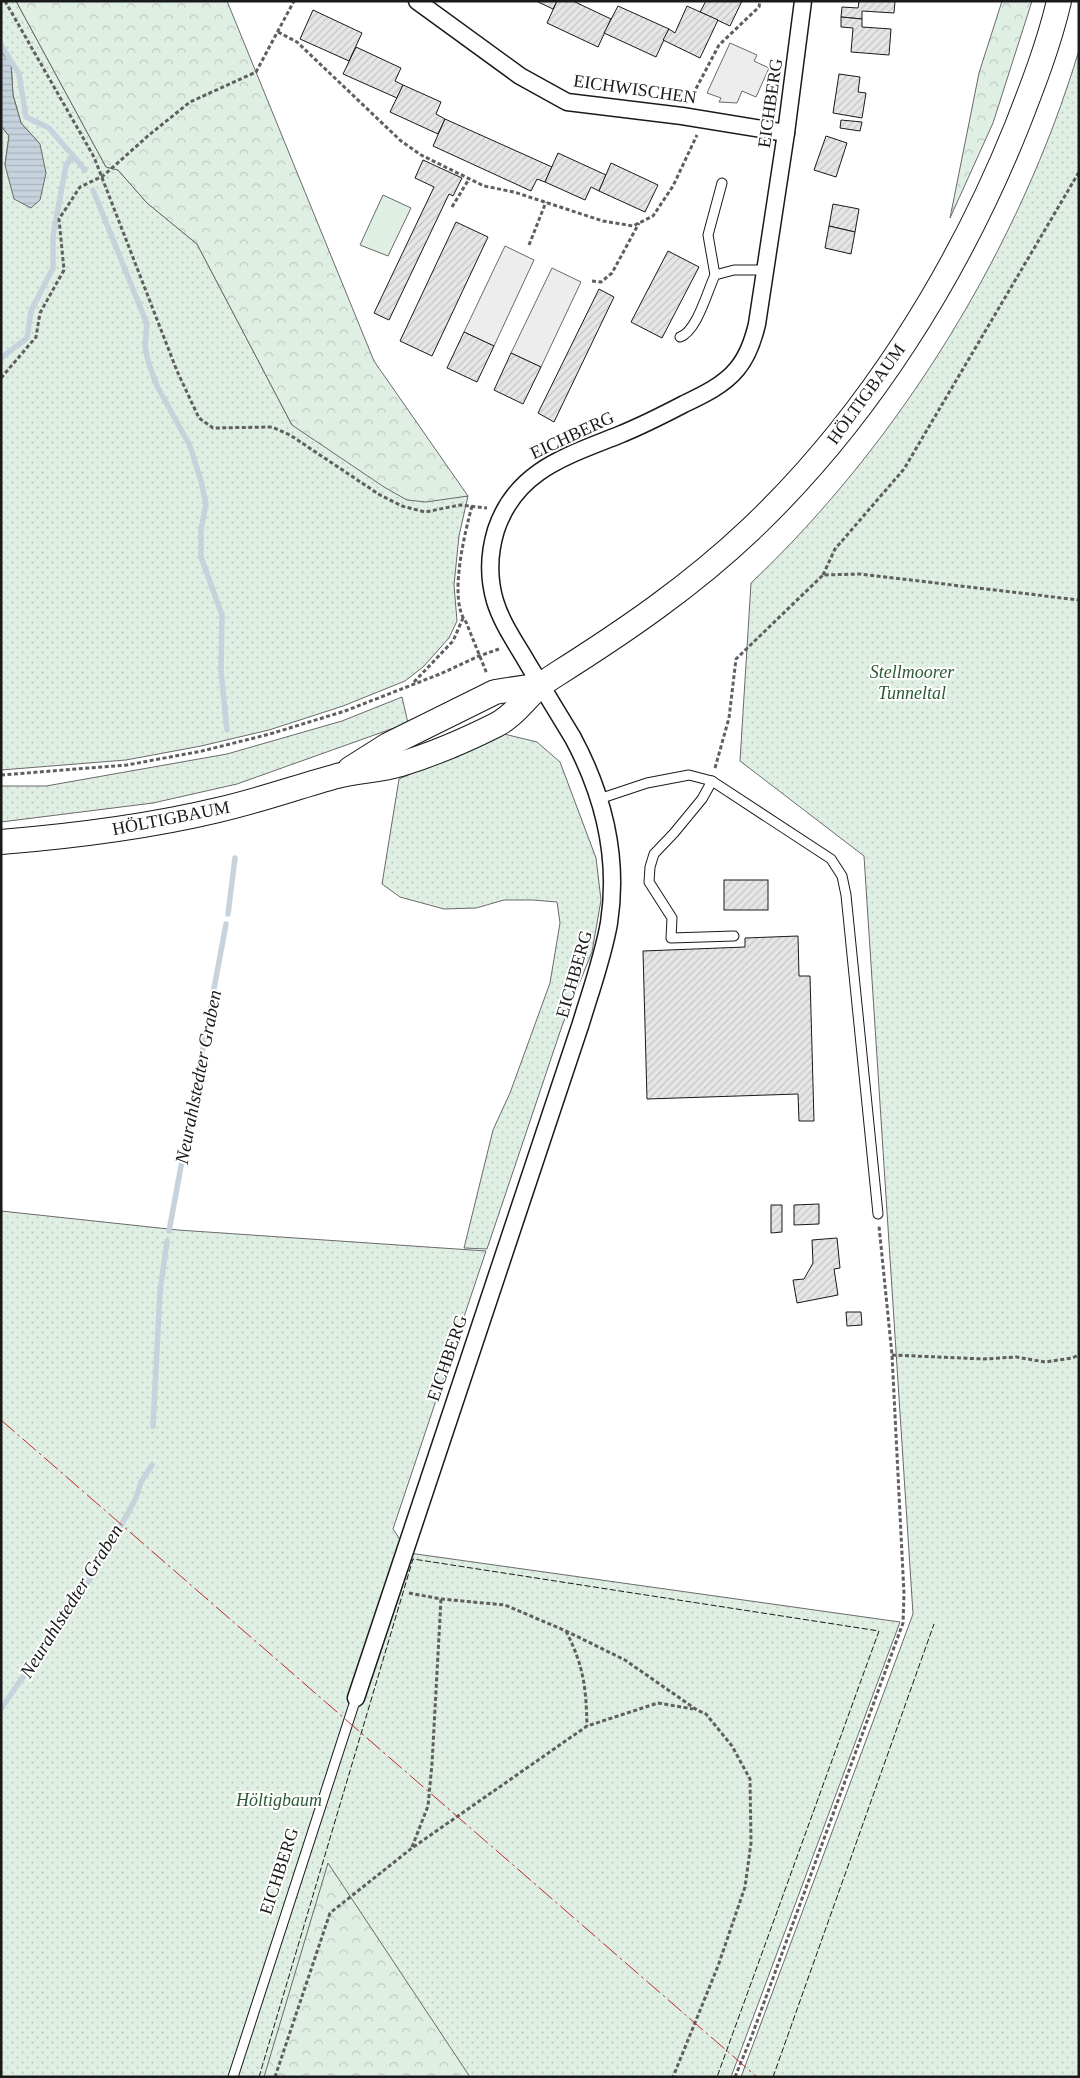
<svg xmlns="http://www.w3.org/2000/svg" width="1080" height="2078" font-family="Georgia,serif">
<style>
.green{fill:url(#green-dots);stroke:#6a6a6a}
.forest{fill:url(#forest-crowns);stroke:#6a6a6a}
.pitch{fill:#e0efe3;stroke:#6a6a6a}
.parking{fill:#ededed;stroke:#6a6a6a}
.water{fill:url(#water-rules);stroke:#6a6a6a}
.lines{fill:none;stroke-linecap:round;stroke-linejoin:round}
.stream{stroke:#c6d2dc;stroke-width:5.5}
.building{fill:url(#building-hatch);stroke:#1a1a1a}
.lane-casing{stroke:#1a1a1a;stroke-width:11}
.street-casing{stroke:#1a1a1a;stroke-width:19}
.secondary-casing{stroke:#1a1a1a;stroke-width:26}
.path{stroke:#5f5f5f;stroke-width:3;stroke-dasharray:4 2.5;stroke-linecap:butt}
.lane{stroke:#fff;stroke-width:9}
.street{stroke:#fff;stroke-width:16}
.secondary{stroke:#fff;stroke-width:24}
.fence{stroke:#1a1a1a;stroke-width:1;stroke-dasharray:6 2.5;stroke-linecap:butt}
.power{stroke:#c62828;stroke-width:1;stroke-dasharray:18 4 2.5 4;stroke-linecap:butt}
.labels{text-anchor:middle;dominant-baseline:central;stroke-width:4;stroke-linejoin:round;paint-order:stroke}
.street-label{font-size:18px;fill:#1a1a1a;stroke:#fff}
.park-label{font-size:18px;font-style:italic;fill:#2b5a34;stroke:#fff}
.water-label{font-size:19px;font-style:italic;fill:#1a1a1a;stroke:#fff}
</style>
<defs>
<pattern id="green-dots" width="8" height="8" patternUnits="userSpaceOnUse" patternTransform="scale(1.25)"><rect width="8" height="8" fill="#e0efe3"/><path d="M2 2h.1M6 6h.1" fill="none" stroke="#c0ccc2" stroke-width="1.8" stroke-linecap="round"/></pattern>
<pattern id="forest-crowns" width="20" height="18" patternUnits="userSpaceOnUse" patternTransform="scale(1.25)"><rect width="20" height="18" fill="#e0efe3"/><path d="M2 6a3 3 0 1 1 6 0M12 15a3 3 0 1 1 6 0" fill="none" stroke="#c0ccc2"/></pattern>
<pattern id="water-rules" width="6" height="5" patternUnits="userSpaceOnUse" patternTransform="scale(1.25)"><rect width="6" height="5" fill="#c6d2dc"/><path d="M0 2.5h6" fill="none" stroke="#aab4bc"/></pattern>
<pattern id="building-hatch" width="6" height="6" patternUnits="userSpaceOnUse" patternTransform="scale(1.25)"><rect width="6" height="6" fill="#e6e6e6"/><path d="M-1 1l2-2M0 6l6-6M5 7l2-2" fill="none" stroke="#c5c5c5"/></pattern>
</defs>
<rect width="100%" height="100%" fill="#fff"/>
<!-- green -->
<g class="green">
<polygon points="1,1 16,1 106,167 118,170 147,203 197,244 292,425 459,496 468,496 459,536 454,585 457,621 449,638 423,667 405,681 343,706 269,730 201,746 126,760 1,770 1,126 9,136 5,165 40,144 21,123 13,95 11,63 1,52"/>
<path d="M 1079,50 L 1079,2077 L 741,2077 L 913,1614 L 864,856 L 740,761 L 751,583 C 900,442 1020,247 1079,50 Z"/>
<polygon points="402,697 408,723 237,784 153,803 1,822 1,786 46,786 227,754 342,721"/>
<polygon points="504,734 537,742 560,762 596,858 601,900 592,952 562,1026 487,1249 464,1248 493,1130 510,1093 550,983 560,923 557,902 533,900 504,900 476,908 444,909 400,897 382,884 399,779"/>
<polygon points="1,1211 178,1230 486,1251 393,1529 409,1553 900,1622 731,2077 1,2077"/>
</g>
<!-- forest -->
<g class="forest">
<polygon points="16,1 227,1 374,361 468,496 426,502 407,500 384,487 292,425 197,244 147,203 118,170 106,167"/>
<polygon points="1002,1 1032,1 993,123 950,218 979,73"/>
<polygon points="328,1863 470,2077 264,2077"/>
</g>
<!-- pitch -->
<polygon class="pitch" points="383,195 411,208 388,256 360,245"/>
<!-- parking -->
<g class="parking">
<polygon points="730,43 757,55 754,61 769,68 756,97 742,91 737,103 719,102 721,98 707,93"/>
<polygon points="505,246 534,260 494,346 464,332"/>
<polygon points="552,268 581,282 541,367 511,353"/>
</g>
<!-- water -->
<polygon class="water" points="1,52 11,63 13,95 21,123 40,144 46,173 40,200 31,208 14,199 5,165 9,136 1,126"/>
<g class="lines">
<!-- stream -->
<g class="stream">
<polyline points="1,45 19,74 26,117 49,128 85,170"/>
<polyline points="93,190 147,324 145,346 148,361 157,386 190,446 201,481 206,504 201,530 201,557 222,615 221,671 227,730"/>
<polyline points="1,358 27,338 31,311 53,268 53,236 66,165 73,156"/>
<polyline points="228,914 235,858"/>
<polyline points="169,1231 226,924"/>
<polyline points="153,1426 160,1292 167,1241"/>
<polyline points="1,1709 100,1564 136,1498 141,1482 152,1465"/>
</g>
</g>
<!-- building -->
<g class="building">
<polygon points="536,1 557,1 553,9"/>
<polygon points="557,1 573,1 611,19 598,47 547,23"/>
<polygon points="706,1 742,1 730,26 700,12"/>
<polygon points="859,1 895,1 894,13 862,11 862,19 841,17 842,7 858,8"/>
<polygon points="618,6 669,29 656,57 604,33"/>
<polygon points="687,6 718,20 700,58 663,40 669,29 675,33"/>
<polygon points="313,10 362,33 349,61 300,39"/>
<polygon points="841,17 862,19 862,27 891,29 889,55 851,52 853,28 841,27"/>
<polygon points="356,47 401,68 395,81 403,85 397,98 343,74"/>
<polygon points="839,74 860,77 858,92 866,93 862,118 833,113"/>
<polygon points="403,85 441,102 436,114 445,119 438,134 390,112"/>
<polygon points="445,119 552,167 545,182 537,179 531,191 433,146"/>
<polygon points="841,120 862,122 860,131 840,128"/>
<polygon points="826,136 847,143 836,177 814,170"/>
<polygon points="558,153 606,175 599,191 591,187 585,200 545,182"/>
<polygon points="423,160 462,178 453,196 449,194 389,320 374,313 434,187 415,178"/>
<polygon points="611,163 658,185 645,212 599,191"/>
<polygon points="833,204 859,209 855,232 829,226"/>
<polygon points="456,222 488,237 432,356 400,341"/>
<polygon points="829,226 855,232 851,254 825,248"/>
<polygon points="668,251 699,267 662,338 631,322"/>
<polygon points="599,289 614,297 554,422 538,413"/>
<polygon points="464,332 494,346 477,382 447,368"/>
<polygon points="511,353 541,367 523,404 494,390"/>
<rect x="724" y="880" width="44" height="30"/>
<polygon points="798,936 799,976 810,976 814,1121 799,1121 798,1094 647,1099 643,951 745,947 745,938"/>
<polygon points="819,1204 819,1224 794,1225 794,1205"/>
<polygon points="771,1205 782,1205 782,1232 771,1233"/>
<polygon points="837,1238 840,1268 834,1269 838,1295 797,1303 793,1280 804,1279 813,1263 812,1240"/>
<polygon points="846,1312 861,1312 862,1325 847,1326"/>
</g>
<g class="lines">
<!-- lane casing -->
<g class="lane-casing">
<g id="lane">
<polyline points="715,275 708,235 722,183"/>
<path d="M 680,337 C 697,331 707,292 715,275 L 734,270 L 765,270"/>
<polyline points="712,781 702,799 674,833 654,854 650,867 649,882 672,918 671,938 734,936"/>
<polyline points="599,799 647,783 689,775 712,781 831,859 842,876 846,895 878,1214"/>
<polyline points="233,2077 356,1698"/>
</g>
</g>
<!-- street casing -->
<g class="street-casing">
<g id="street">
<polyline points="417,1 520,76 567,102 682,116 786,133"/>
<path d="M 356,1698 L 581,1023 C 591,990 603,957 609,923 C 619,858 604,796 573,738 C 558,713 543,689 528,664 C 516,643 502,624 495,601 C 488,577 489,553 496,530 C 516,470 567,456 619,435 C 641,426 663,415 684,404 C 703,395 724,385 737,369 C 748,356 753,341 757,324 L 786,133 L 803,1"/>
</g>
</g>
<!-- secondary casing -->
<g class="secondary-casing">
<g id="secondary">
<polyline points="350,769 388,745 495,692 541,685"/>
<path d="M 1,842 C 74,836 147,827 218,810 C 258,801 297,787 337,776 C 358,771 381,770 401,764 C 434,754 466,740 496,725 C 514,716 524,700 539,687 C 544,682 551,678 557,674 C 625,631 691,586 750,530 C 867,419 957,275 1017,126 C 1033,85 1049,44 1059,1"/>
</g>
</g>
<!-- path -->
<g class="path">
<polyline points="5,1 94,157 177,371 199,418 213,428 272,427 290,435 380,495 402,506 425,512 460,505 487,508"/>
<polyline points="278,32 297,42 401,141 421,155 484,186 514,192 603,221 633,226 653,216 673,186 697,135"/>
<polyline points="690,100 719,45 759,7 760,1"/>
<polyline points="452,207 469,179"/>
<polyline points="529,245 546,202"/>
<polyline points="592,281 601,282 612,273 639,223"/>
<polyline points="1,378 36,337 40,313 64,270 59,219 80,187 103,176 149,135 190,102 256,72 294,1"/>
<path d="M 472,506 C 465,532 448,600 466,622 L 487,674"/>
<polyline points="823,575 835,549 904,469 1079,172"/>
<polyline points="414,682 453,641 463,618"/>
<polyline points="715,768 729,718 736,659 823,575 860,574 1079,600"/>
<polyline points="1,775 127,765 202,751 270,734 345,711 440,674 479,656 499,649"/>
<polyline points="892,1355 984,1359 1016,1357 1045,1362 1072,1358 1079,1355"/>
<polyline points="409,1593 441,1599 505,1605 566,1631 625,1660 697,1710 706,1714 732,1746 750,1779 751,1843 745,1887 718,1966 673,2077"/>
<path d="M 566,1631 C 584,1667 586,1687 587,1726"/>
<polyline points="412,1847 428,1806 432,1764 441,1599"/>
<polyline points="275,2077 330,1913 412,1848 587,1726 658,1703 693,1709"/>
<polyline points="735,2077 751,2038 903,1623 904,1594 892,1355 879,1226"/>
</g>
<!-- lane -->
<use href="#lane" class="lane"/>
<!-- street -->
<use href="#street" class="street"/>
<!-- secondary -->
<use href="#secondary" class="secondary"/>
<!-- fence -->
<g class="fence">
<polyline points="259,2077 413,1559 879,1631 717,2077"/>
<polyline points="773,2077 934,1624"/>
</g>
<!-- power -->
<polyline class="power" points="1,1420 757,2077"/>
</g>
<g class="labels">
<!-- street labels -->
<g class="street-label">
<text transform="translate(635 89) rotate(8)">EICHWISCHEN</text>
<text transform="translate(770 103) rotate(-82)">EICHBERG</text>
<text transform="translate(866 394) rotate(-54)">HÖLTIGBAUM</text>
<text transform="translate(572 435) rotate(-25)">EICHBERG</text>
<text transform="translate(171 818) rotate(-11)">HÖLTIGBAUM</text>
<text transform="translate(574 974) rotate(-74)">EICHBERG</text>
<text transform="translate(447 1358) rotate(-71)">EICHBERG</text>
<text transform="translate(279 1871) rotate(-72)">EICHBERG</text>
</g>
<!-- park labels -->
<g class="park-label">
<text x="912" y="672">Stellmoorer<tspan x="912" dy="21">Tunneltal</tspan></text>
<text x="279" y="1800">Höltigbaum</text>
</g>
<!-- water labels -->
<g class="water-label">
<text transform="translate(198 1077) rotate(-79)">Neurahlstedter Graben</text>
<text transform="translate(71 1601) rotate(-58)">Neurahlstedter Graben</text>
</g>
</g>
<!-- border -->
<rect width="1080" height="2078" fill="none" stroke="#1a1a1a" stroke-width="5"/>
</svg>
